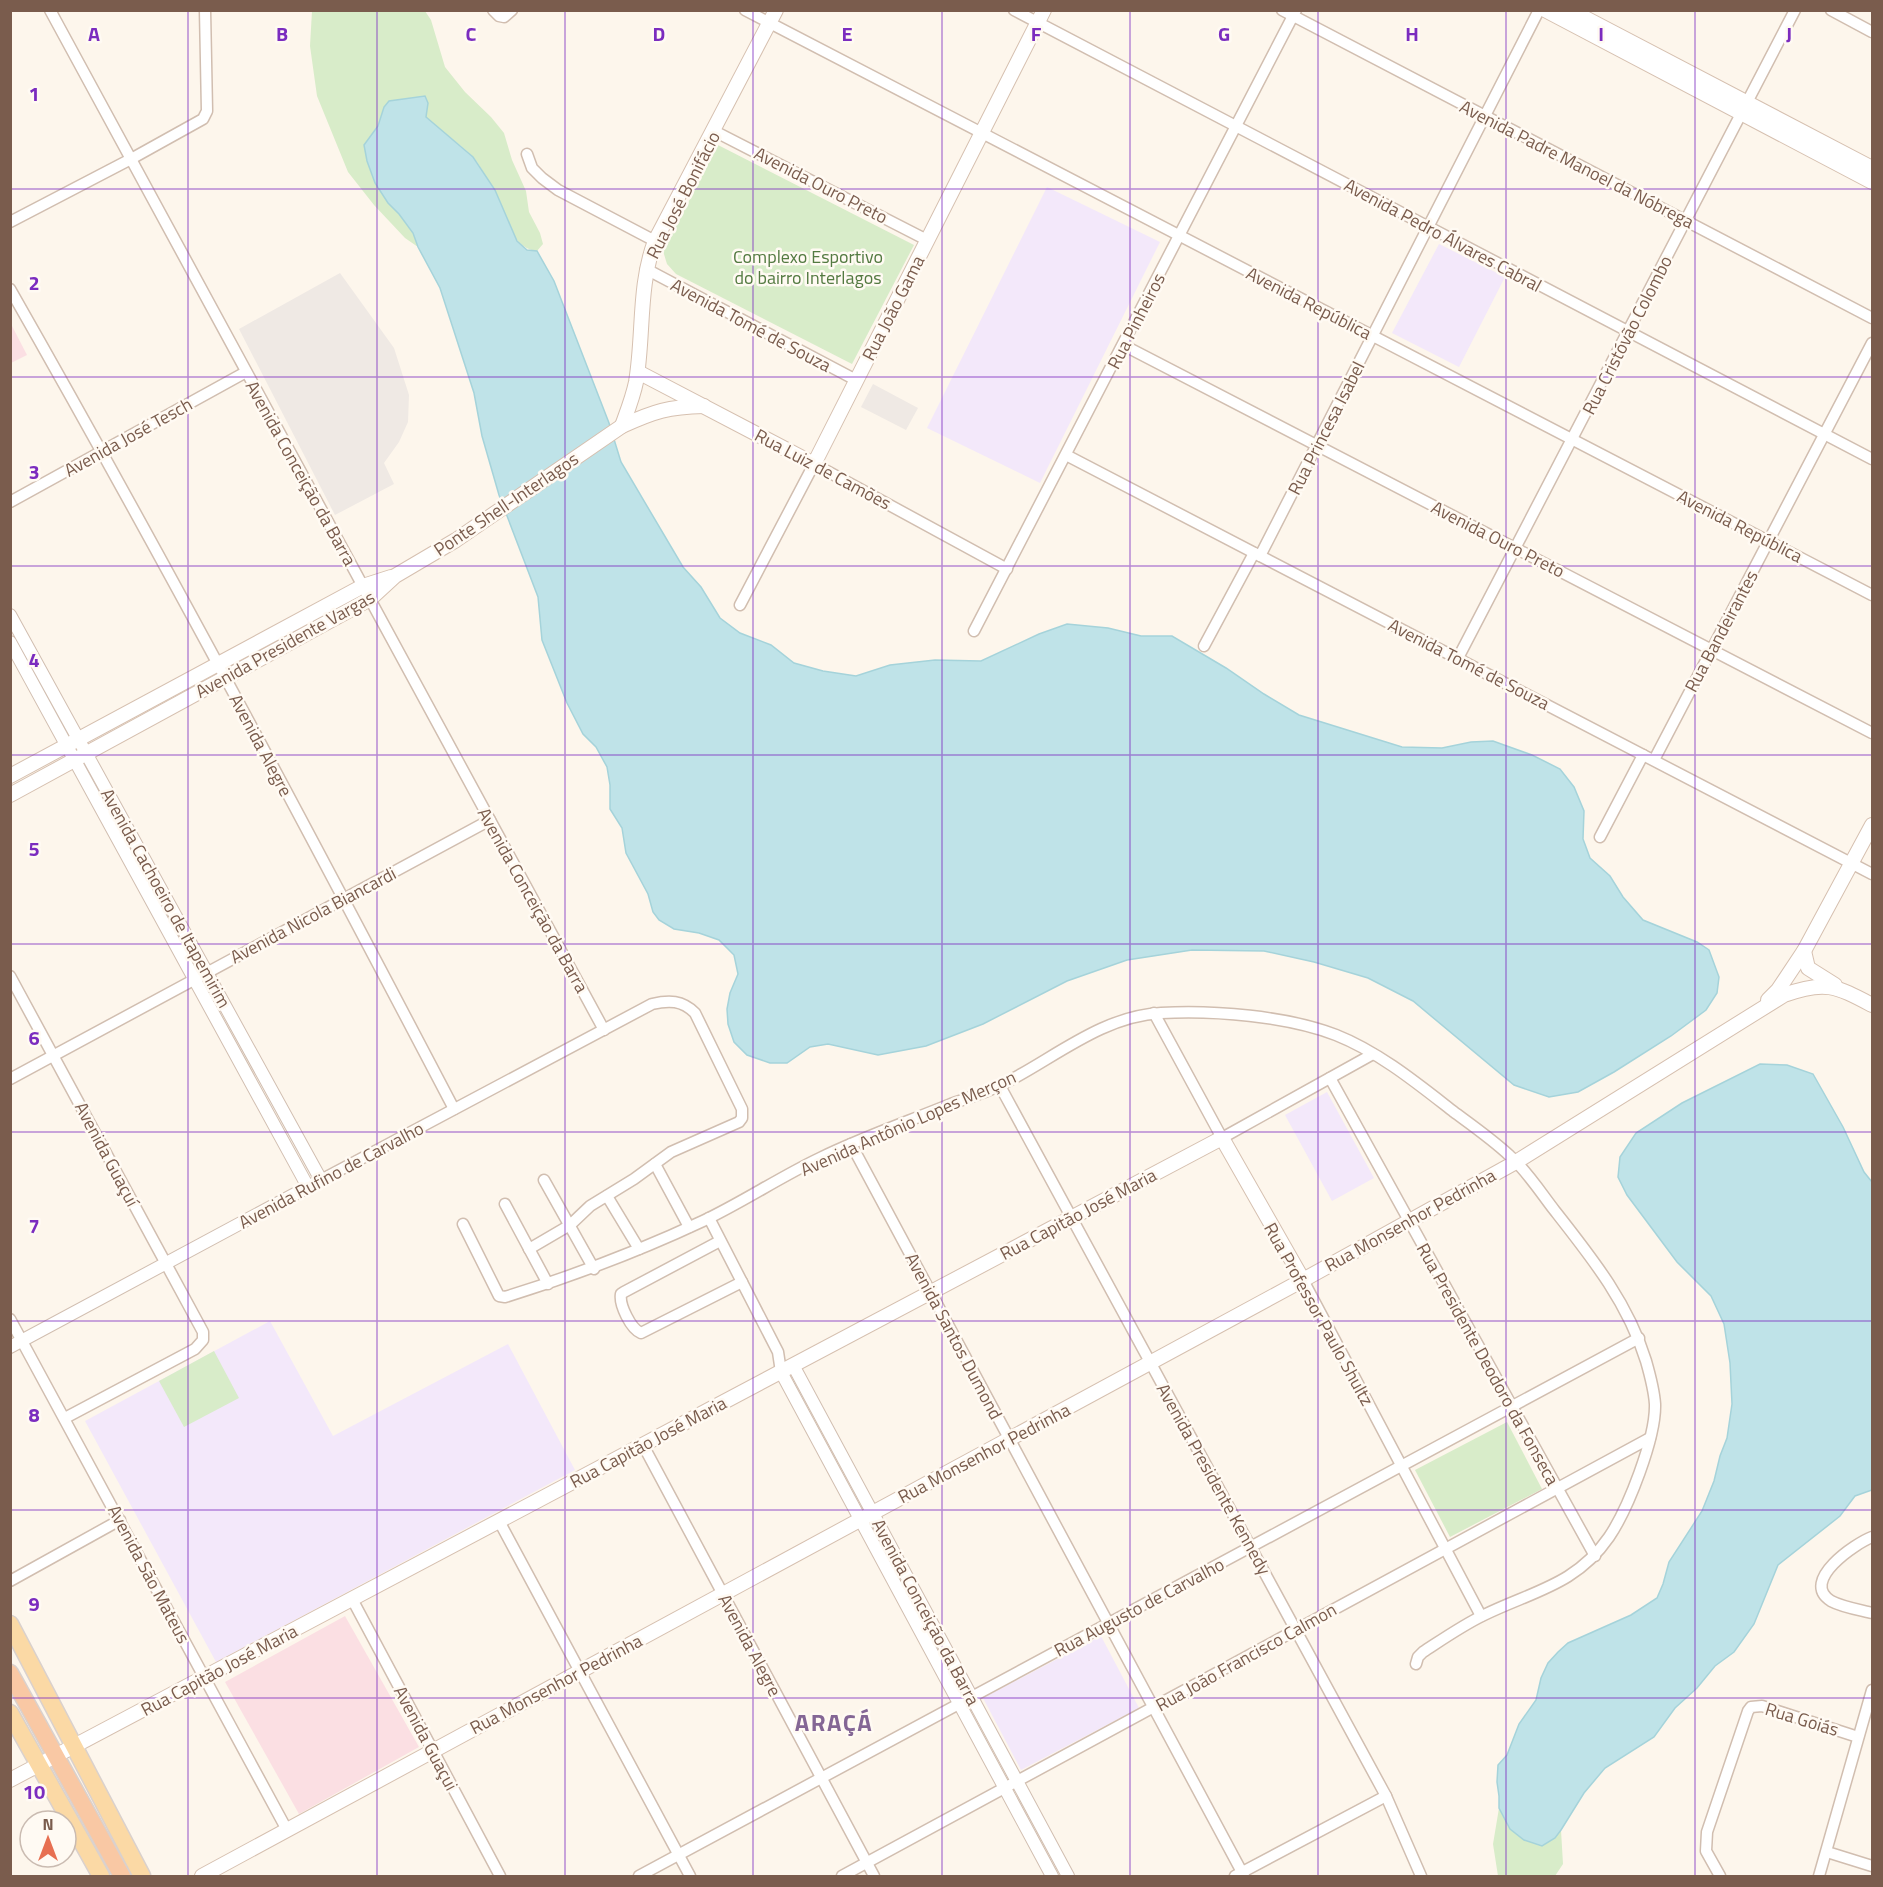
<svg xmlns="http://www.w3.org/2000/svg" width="1883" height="1887" font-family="'Titillium Web',sans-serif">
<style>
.industrial{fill:#efe9e4}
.education{fill:#f3e8fa}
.medical{fill:#fbdfe3}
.green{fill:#d8ecc9}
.water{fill:#bfe3e8;stroke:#a5d3da;stroke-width:1.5}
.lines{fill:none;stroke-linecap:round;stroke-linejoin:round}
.minor-casing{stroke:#d1beb0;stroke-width:13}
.tertiary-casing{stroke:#d1beb0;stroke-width:14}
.secondary-casing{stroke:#d6c0b0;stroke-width:16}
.primary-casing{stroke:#dad1cd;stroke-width:19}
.trunk-casing{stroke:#dad1cd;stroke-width:19}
.minor{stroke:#fff;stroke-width:10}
.tertiary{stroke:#fff;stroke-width:12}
.secondary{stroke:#fff;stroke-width:14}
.primary{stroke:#fbd9a5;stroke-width:16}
.trunk{stroke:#f9c8a4;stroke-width:16}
.grid{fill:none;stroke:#7b2cbf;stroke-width:1.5;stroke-opacity:0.55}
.labels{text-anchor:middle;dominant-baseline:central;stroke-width:5;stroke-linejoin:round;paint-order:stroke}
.street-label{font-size:18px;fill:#7a5c4d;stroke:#fffaf3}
.park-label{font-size:18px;fill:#537a41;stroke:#fffaf3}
.district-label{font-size:24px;font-weight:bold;letter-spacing:1.5px;fill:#846695;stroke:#fffaf3}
.grid-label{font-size:20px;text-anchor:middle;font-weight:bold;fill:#7b2cbf;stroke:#fffaf3;stroke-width:5;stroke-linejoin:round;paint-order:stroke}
</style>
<rect width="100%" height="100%" fill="#fdf6ec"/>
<!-- industrial -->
<g class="industrial">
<polygon points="340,273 394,348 409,395 408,422 399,442 384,463 394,484 335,515 239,329"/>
<polygon points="873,384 918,408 906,430 861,407"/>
</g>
<!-- education -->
<g class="education">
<polygon points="1047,187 1160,242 1040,483 927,428"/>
<polygon points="1439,244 1505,277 1459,367 1392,333"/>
<polygon points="1327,1092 1374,1178 1332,1201 1285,1115"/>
<polygon points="270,1321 333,1436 508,1344 575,1470 216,1662 85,1421"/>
<polygon points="1101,1636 1139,1708 1021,1770 983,1698"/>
</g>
<!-- medical -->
<g class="medical">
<polygon points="11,324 27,355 11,363 10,363"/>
<polygon points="345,1616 419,1747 299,1814 225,1682"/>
</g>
<!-- green -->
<g class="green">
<path d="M 312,11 L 425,11 L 431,20 L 445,67 L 465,92 L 491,117 L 504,133 L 512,160 L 526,191 L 529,212 L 540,233 L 543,244 L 537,251 C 511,248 506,216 495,196 C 488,183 482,166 472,156 C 458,141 439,132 426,117 L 428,103 L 414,97 L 384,107 L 378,126 L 364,145 L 388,203 L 399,214 L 413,233 L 418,247 L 405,238 L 374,205 L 348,172 L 317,96 L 310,46 Z"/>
<polygon points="718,145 914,245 852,364 676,274 667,264 663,251"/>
<polygon points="214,1351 239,1398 184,1427 159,1381"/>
<polygon points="1507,1422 1542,1489 1450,1537 1415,1470"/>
<polygon points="1499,1808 1510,1829 1555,1838 1561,1830 1563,1864 1555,1876 1498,1876 1493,1844"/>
</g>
<!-- water -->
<g class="water">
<polygon points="425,96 428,103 426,117 473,157 495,190 517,241 527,250 537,251 554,281 609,423 621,462 683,567 701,587 720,618 740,633 771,645 794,663 823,671 856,676 890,665 935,660 981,661 1039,634 1067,624 1108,628 1141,636 1172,636 1226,668 1264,694 1299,715 1402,747 1442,748 1471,742 1493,741 1532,755 1560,769 1574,787 1584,811 1583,839 1590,858 1610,876 1623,897 1643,920 1697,942 1709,950 1719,977 1717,993 1706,1010 1671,1036 1614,1072 1578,1092 1549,1097 1514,1085 1413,1001 1368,978 1314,962 1264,951 1192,950 1127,960 1067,981 983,1024 926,1046 878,1055 828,1044 810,1047 787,1063 770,1063 747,1055 734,1042 728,1024 727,1009 730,993 738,974 734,955 719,940 699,933 674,929 659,920 653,912 648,894 626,853 622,828 610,809 610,785 607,767 596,747 583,734 567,703 542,640 538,597 499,495 482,436 474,393 440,288 418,247 413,233 399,214 388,203 375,183 367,161 364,145 378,126 384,107 389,101"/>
<polygon points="1760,1064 1787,1065 1813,1074 1843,1127 1864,1172 1872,1182 1872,1490 1855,1496 1840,1516 1778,1565 1754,1624 1734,1652 1715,1666 1697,1688 1675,1708 1654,1737 1605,1768 1584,1793 1561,1830 1555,1838 1542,1846 1524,1840 1510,1829 1499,1808 1499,1796 1497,1782 1498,1765 1507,1755 1519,1724 1536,1700 1541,1678 1548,1663 1558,1652 1568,1643 1631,1615 1657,1598 1663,1584 1669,1562 1702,1511 1714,1481 1720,1456 1727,1438 1732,1404 1730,1363 1724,1324 1711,1296 1677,1262 1627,1195 1618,1177 1620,1157 1636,1133 1682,1103"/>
</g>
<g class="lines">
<!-- minor casing -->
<g class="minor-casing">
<g id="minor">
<polyline points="50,10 604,1030"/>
<polyline points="493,10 499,16 504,17 512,10"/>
<polyline points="745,10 1872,595"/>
<polyline points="1014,10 1872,459"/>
<polyline points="1282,10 1872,318"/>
<polyline points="1831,10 1872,32"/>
<polyline points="714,131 927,240"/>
<polyline points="527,154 532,168 542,178 558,190 655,241"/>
<polyline points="10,222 131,159 203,119 207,111 205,10"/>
<polyline points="646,269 856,380"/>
<path d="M 10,289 C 164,559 310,834 454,1109"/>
<polyline points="1123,345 1872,733"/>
<polyline points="1066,455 1872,874"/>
<polyline points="10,502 246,372"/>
<polyline points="1260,556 1539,10"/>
<polyline points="740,605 814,464 1007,569"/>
<polyline points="974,631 1296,10"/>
<polyline points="1204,646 1254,553"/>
<polyline points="1458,658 1795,10"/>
<polyline points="1654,760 1872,343"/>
<polyline points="1600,837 1643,755"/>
<polyline points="10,976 203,1332 203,1340 195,1349 65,1418"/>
<polyline points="1154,1013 1222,1138 1373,1054"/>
<polyline points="1330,1078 1595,1556"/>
<polyline points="10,1079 490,820"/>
<polyline points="1000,1086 1386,1796 1421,1876"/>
<polyline points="851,1144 1244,1876"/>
<polyline points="655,1164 689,1227"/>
<path d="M 321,1180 L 652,1004 C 669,1000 682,1000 695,1013 L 742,1109 L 742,1118 L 739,1122 L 671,1152 L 634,1179 L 590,1206 L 570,1225 L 529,1249"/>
<polyline points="544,1180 594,1269"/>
<polyline points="607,1196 639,1249"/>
<polyline points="505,1204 548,1284"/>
<polyline points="709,1218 778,1352 781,1372"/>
<path d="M 463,1224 L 499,1296 L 505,1297 C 573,1276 639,1251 703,1221 C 743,1202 780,1177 820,1158 C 863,1137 907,1122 951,1104 C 968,1098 985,1093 1001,1085 C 1052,1060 1101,1016 1161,1013 C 1213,1010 1287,1016 1336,1035 C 1379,1052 1418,1084 1454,1112 C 1473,1126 1493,1140 1510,1156 C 1527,1171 1541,1193 1555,1211 C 1592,1258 1628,1303 1646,1361 C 1650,1375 1654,1389 1655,1404 C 1656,1438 1628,1509 1609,1537 C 1576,1585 1533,1591 1484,1615 C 1463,1625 1443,1639 1423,1652 L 1418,1657 L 1416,1664"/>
<path d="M 720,1241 L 624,1292 L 621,1294 C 619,1305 631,1329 641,1333 L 742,1282"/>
<polyline points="1303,1280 1481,1616"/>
<polyline points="10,1319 287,1830"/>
<polyline points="643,1445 874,1876"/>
<polyline points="499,1521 690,1876"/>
<path d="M 1872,1537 C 1856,1543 1799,1581 1831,1601 C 1842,1607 1860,1610 1872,1613"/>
<polyline points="10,1581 120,1520"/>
<polyline points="352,1599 500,1876"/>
<polyline points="1827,1852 1872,1866"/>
<polyline points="639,1876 1639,1338"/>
<polyline points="842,1876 1650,1438"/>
<polyline points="1235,1876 1386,1796"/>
<polyline points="1720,1876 1706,1851 1707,1832 1748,1711 1751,1707 1762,1706 1858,1737"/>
<polyline points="1819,1876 1872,1690"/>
</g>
</g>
<!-- tertiary casing -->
<g class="tertiary-casing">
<g id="tertiary">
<polyline points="10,615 321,1180 10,1347"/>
<polyline points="10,642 308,1187"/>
<polyline points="793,1365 1068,1876"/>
<polyline points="781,1372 1052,1876"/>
</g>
</g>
<!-- secondary casing -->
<g class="secondary-casing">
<g id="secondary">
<polyline points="1545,10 1872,182"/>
<polyline points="1570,10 1872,168"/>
<polyline points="638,372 814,464 1044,10"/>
<path d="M 622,426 C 627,412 633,397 636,382 C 644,335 638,286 655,241 L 776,10"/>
<polyline points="10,776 363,586 391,577"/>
<path d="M 10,795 L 370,599 L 395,576 L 456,540 L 622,426 C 655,411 668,407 704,406"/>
<polyline points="1804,951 1808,968 1835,985"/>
<polyline points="1768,1000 1778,990 1804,951 1872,825"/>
<polyline points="10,1780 1222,1138 1303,1280"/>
<path d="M 202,1876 L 1303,1280 L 1516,1162 L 1784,995 C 1825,980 1836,986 1872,1005"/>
</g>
</g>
<!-- primary casing -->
<g class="primary-casing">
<g id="primary">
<polyline points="10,1624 142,1876"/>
<polyline points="10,1713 101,1876"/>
</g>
</g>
<!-- trunk casing -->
<g class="trunk-casing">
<polyline id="trunk" points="10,1673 122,1876"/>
</g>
<!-- minor -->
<use href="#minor" class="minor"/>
<!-- tertiary -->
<use href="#tertiary" class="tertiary"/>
<!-- secondary -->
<use href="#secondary" class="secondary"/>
<!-- primary -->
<use href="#primary" class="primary"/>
<!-- trunk -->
<use href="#trunk" class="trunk"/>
</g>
<!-- grid -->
<path class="grid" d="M 188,10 L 188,1876M 377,10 L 377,1876M 565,10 L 565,1876M 753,10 L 753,1876M 942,10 L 942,1876M 1130,10 L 1130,1876M 1318,10 L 1318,1876M 1506,10 L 1506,1876M 1695,10 L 1695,1876M 10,189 L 1872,189M 10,377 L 1872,377M 10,566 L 1872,566M 10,755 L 1872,755M 10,944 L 1872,944M 10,1132 L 1872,1132M 10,1321 L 1872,1321M 10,1510 L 1872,1510M 10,1698 L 1872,1698"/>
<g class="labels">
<!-- street labels -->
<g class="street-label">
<text transform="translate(1577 164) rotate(27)">Avenida Padre Manoel da Nóbrega</text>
<text transform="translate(821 185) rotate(27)">Avenida Ouro Preto</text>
<text transform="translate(683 195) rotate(-63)">Rua José Bonifácio</text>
<text transform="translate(1443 235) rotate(28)">Avenida Pedro Álvares Cabral</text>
<text transform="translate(1309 303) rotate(27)">Avenida República</text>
<text transform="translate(893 308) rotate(-63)">Rua João Gama</text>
<text transform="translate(1136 321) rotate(-63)">Rua Pinheiros</text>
<text transform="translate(751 325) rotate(28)">Avenida Tomé de Souza</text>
<text transform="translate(1627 335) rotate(-63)">Rua Cristóvão Colombo</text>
<text transform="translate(1326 428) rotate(-63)">Rua Princesa Isabel</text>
<text transform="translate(128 437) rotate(-29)">Avenida José Tesch</text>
<text transform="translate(823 469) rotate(28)">Rua Luiz de Camões</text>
<text transform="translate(301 473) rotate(61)">Avenida Conceição da Barra</text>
<text transform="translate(506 504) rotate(-34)">Ponte Shell-Interlagos</text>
<text transform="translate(1740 526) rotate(27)">Avenida República</text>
<text transform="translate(1498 539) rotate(27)">Avenida Ouro Preto</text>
<text transform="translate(1721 631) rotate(-62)">Rua Bandeirantes</text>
<text transform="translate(285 644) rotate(-29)">Avenida Presidente Vargas</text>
<text transform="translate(1469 664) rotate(27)">Avenida Tomé de Souza</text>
<text transform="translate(261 745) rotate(62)">Avenida Alegre</text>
<text transform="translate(166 898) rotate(61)">Avenida Cachoeiro de Itapemirim</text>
<text transform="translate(533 900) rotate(61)">Avenida Conceição da Barra</text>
<text transform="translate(313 915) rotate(-28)">Avenida Nicola Biancardi</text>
<text transform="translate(908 1123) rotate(-24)">Avenida Antônio Lopes Merçon</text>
<text transform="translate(107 1154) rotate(62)">Avenida Guaçuí</text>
<text transform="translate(331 1175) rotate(-28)">Avenida Rufino de Carvalho</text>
<text transform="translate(1078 1214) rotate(-28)">Rua Capitão José Maria</text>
<text transform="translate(1410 1220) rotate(-29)">Rua Monsenhor Pedrinha</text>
<text transform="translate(1319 1314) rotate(61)">Rua Professor Paulo Shultz</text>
<text transform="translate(954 1336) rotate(62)">Avenida Santos Dumond</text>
<text transform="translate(1488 1364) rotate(61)">Rua Presidente Deodoro da Fonseca</text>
<text transform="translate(648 1442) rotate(-28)">Rua Capitão José Maria</text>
<text transform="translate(984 1453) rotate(-28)">Rua Monsenhor Pedrinha</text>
<text transform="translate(1214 1479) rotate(61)">Avenida Presidente Kennedy</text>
<text transform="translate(149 1574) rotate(62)">Avenida São Mateus</text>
<text transform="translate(1139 1607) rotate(-28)">Rua Augusto de Carvalho</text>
<text transform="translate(926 1612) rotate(62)">Avenida Conceição da Barra</text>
<text transform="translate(750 1645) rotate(62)">Avenida Alegre</text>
<text transform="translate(1246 1657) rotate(-29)">Rua João Francisco Calmon</text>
<text transform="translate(219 1670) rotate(-28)">Rua Capitão José Maria</text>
<text transform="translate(556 1684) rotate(-28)">Rua Monsenhor Pedrinha</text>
<text transform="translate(1802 1719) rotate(17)">Rua Goiás</text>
<text transform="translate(426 1738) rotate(62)">Avenida Guaçui</text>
</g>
<!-- park labels -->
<g class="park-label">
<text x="808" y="256">Complexo Esportivo<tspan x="808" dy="21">do bairro Interlagos</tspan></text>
</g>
<!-- district labels -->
<g class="district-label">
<text x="834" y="1722">ARAÇÁ</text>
</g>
</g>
<g class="grid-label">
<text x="94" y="41">A</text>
<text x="282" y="41">B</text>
<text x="471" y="41">C</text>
<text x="659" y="41">D</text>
<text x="847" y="41">E</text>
<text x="1036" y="41">F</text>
<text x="1224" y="41">G</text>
<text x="1412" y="41">H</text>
<text x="1601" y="41">I</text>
<text x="1789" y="41">J</text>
<text x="34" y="101">1</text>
<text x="34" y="290">2</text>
<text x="34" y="479">3</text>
<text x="34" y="667">4</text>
<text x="34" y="856">5</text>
<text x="34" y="1045">6</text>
<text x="34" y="1233">7</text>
<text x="34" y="1422">8</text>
<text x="34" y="1611">9</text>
<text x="34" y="1799">10</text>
</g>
<!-- border -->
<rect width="1883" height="1887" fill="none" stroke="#7a5c4d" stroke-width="24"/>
<!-- north arrow -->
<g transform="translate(48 1839)"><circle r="28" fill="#fffaf3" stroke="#cabbb1" stroke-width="1.5"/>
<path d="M0-4.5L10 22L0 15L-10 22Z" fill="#e76f51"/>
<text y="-9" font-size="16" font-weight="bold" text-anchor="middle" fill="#7a5c4d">N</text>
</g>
</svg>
